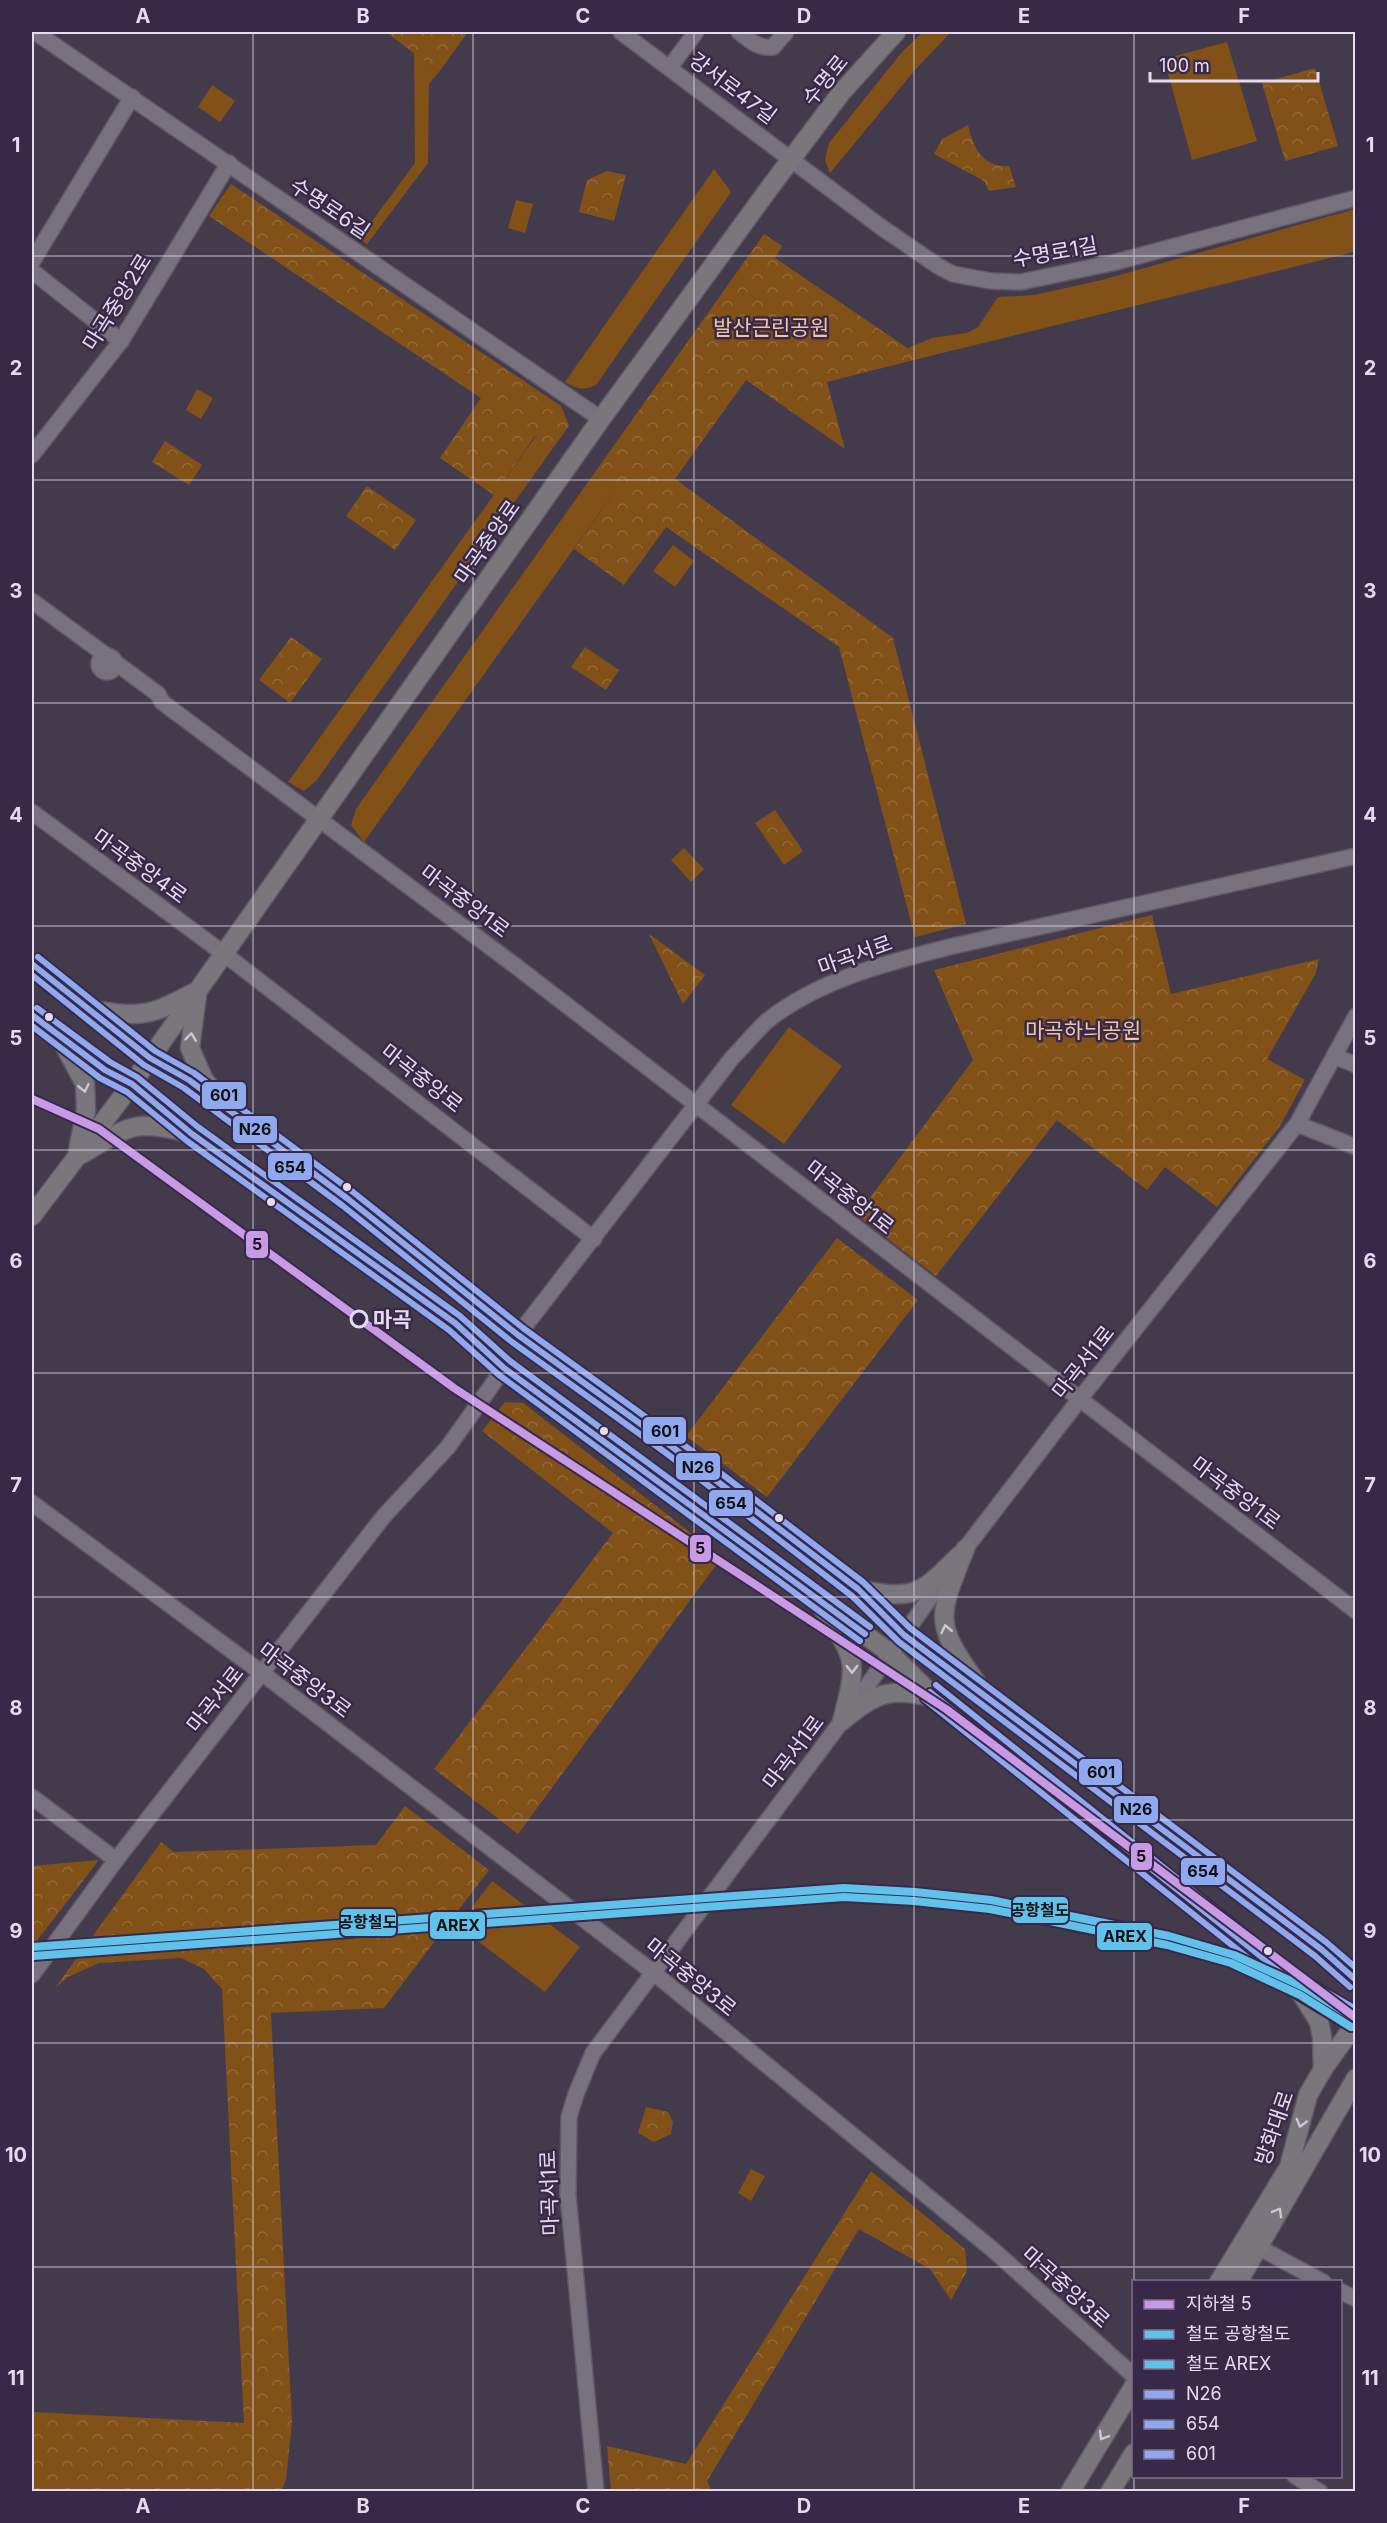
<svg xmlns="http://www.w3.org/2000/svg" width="1387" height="2523" font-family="Inter,'Noto Sans KR',sans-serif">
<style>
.grass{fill:#825118}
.park{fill:url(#park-crowns)}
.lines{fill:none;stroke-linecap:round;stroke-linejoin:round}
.minor-casing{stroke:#5f5867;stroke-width:18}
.major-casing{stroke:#5f5867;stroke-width:21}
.minor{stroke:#78727f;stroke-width:15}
.major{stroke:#79777c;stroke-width:18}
.bus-1-casing{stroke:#382949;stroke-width:10}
.bus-2-casing{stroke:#382949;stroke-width:10}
.bus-3-casing{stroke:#382949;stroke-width:10}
.bus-1{stroke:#8fa9f0;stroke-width:6}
.bus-2{stroke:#8fa9f0;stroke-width:6}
.bus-3{stroke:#8fa9f0;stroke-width:6}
.rail-1-casing{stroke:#382949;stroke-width:12}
.rail-2-casing{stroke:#382949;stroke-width:12}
.rail-1{stroke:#60c1ea;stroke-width:8}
.rail-2{stroke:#60c1ea;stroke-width:8}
.metro-1-casing{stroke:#382949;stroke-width:12}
.metro-1{stroke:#c89ae5;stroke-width:8}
.oneway{stroke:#cfc7d8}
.grid{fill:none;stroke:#e4dbef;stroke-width:1.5;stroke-opacity:0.55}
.bus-dot{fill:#e4dbef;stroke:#382949;stroke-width:2}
.stop-dot{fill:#382949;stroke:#e4dbef;stroke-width:3}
.labels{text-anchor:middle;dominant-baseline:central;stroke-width:5;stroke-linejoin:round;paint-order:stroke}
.street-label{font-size:21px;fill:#e4dbef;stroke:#382949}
.park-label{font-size:21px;fill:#f2c59c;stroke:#382949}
.stop-label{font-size:21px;font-weight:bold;fill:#e4dbef;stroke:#382949;text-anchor:start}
.line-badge{stroke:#382949;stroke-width:2}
.pale-badge-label{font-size:16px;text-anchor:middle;font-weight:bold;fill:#111}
.neatline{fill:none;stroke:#e4dbef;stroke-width:2}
.grid-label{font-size:20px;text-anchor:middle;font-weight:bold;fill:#e4dbef}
</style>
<defs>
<pattern id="park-crowns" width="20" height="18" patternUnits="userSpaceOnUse" patternTransform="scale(1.5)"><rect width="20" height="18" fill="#825118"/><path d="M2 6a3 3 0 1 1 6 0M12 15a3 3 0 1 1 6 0" fill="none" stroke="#94693a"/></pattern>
</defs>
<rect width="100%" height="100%" fill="#433b4c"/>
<!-- grass -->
<g class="grass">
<polygon points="923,32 951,32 915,70 830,173 825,160 829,143 903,51"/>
<polygon points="1227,42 1257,141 1192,160 1164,59"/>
<polygon points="414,53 439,72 429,84 428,163 367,244 359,239 415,163"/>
<polygon points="212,85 235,101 220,122 198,107"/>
<path d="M 714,169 L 731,192 L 596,385 C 583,391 577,389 565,382 Z"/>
<polygon points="516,200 533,204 525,233 508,228"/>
<polygon points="1355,209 1355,251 1346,254 922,358 908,348 932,338 967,333 978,327 998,297 1034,295 1102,280"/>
<polygon points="197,389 213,398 201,419 186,410"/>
<polygon points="536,436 553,448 316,781 304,791 288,782"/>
<polygon points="593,475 615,491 364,842 351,825 356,809"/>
<polygon points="673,545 694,561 675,587 653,571"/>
<polygon points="684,848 704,869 691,882 671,860"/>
<polygon points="789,1027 842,1066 784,1144 731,1105"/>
<polygon points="492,1881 580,1947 545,1992 458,1926"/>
<polygon points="751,2169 765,2176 751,2201 738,2193"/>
</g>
<!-- park -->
<g class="park">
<polygon points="386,32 468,32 439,72"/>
<polygon points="1315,68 1338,146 1285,161 1262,83"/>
<path d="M 968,125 C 973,147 983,168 1009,166 L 1016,187 L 989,191 L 984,181 L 934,154 L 942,139 Z"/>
<polygon points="607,171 626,175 614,221 579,212 587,180"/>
<polygon points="231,184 561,406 569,426 553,448 535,436 494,495 440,458 481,398 209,216"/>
<polygon points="764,234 782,246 775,258 922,358 827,382 845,449 746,380 675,479 893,638 966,924 915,937 839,647 666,527 624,585 574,549 615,491 593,475"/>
<polygon points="165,441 202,465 189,485 152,462"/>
<polygon points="367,486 416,520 395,550 346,516"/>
<polygon points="291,637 322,659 290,703 259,680"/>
<polygon points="585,647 619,670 606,690 571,667"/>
<polygon points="775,810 803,851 784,865 755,823"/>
<polygon points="1152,915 1171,994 1319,959 1316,973 1267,1059 1305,1080 1280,1126 1217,1207 1165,1167 1147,1190 1057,1120 936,1276 857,1215 973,1060 934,970"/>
<polygon points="649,934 705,975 683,1004"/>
<polygon points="837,1238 918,1300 767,1497 686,1436"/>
<polygon points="505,1402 523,1403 722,1557 518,1834 434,1769 613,1533 482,1431"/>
<polygon points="405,1806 489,1870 384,2008 271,2013 292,2422 286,2480 281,2491 32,2491 32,2412 244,2423 222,1989 204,1969 181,1958 99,1963 68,1977 55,1988 161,1842 174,1852 376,1845"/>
<polygon points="99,1860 36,1942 32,1948 32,1866"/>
<polygon points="646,2107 668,2112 673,2122 671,2134 654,2142 638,2133"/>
<polygon points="871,2171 965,2249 967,2271 951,2300 930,2269 859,2229 707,2481 712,2491 611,2491 607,2446 686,2464"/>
</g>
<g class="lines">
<!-- minor casing -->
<g class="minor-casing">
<g id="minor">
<polyline points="35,32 601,419"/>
<polyline points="621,32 881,227 938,266 953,274 991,281 1021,282 1112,263 1356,198"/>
<path d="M 739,32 C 750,40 758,49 773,47 L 786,32"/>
<polyline points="670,67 696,32"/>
<polyline points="32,262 132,97"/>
<polyline points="32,271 121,341"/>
<polyline points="32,455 121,341 229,163"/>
<polyline points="32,601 107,656"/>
<circle cx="107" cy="664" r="8"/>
<polyline points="116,663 158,694 162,702 513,964 1356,1611"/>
<polyline points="32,812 223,953 594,1239"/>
<polyline points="1334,1056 1356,1065"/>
<polyline points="1297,1124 1356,1147"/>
<path d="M 518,1335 L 732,1058 C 744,1046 755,1032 767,1021 C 818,980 886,963 949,947 L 1356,856"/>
<polyline points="32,1503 262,1673 654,1973 992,2249 1134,2376"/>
<polyline points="32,1797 116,1860"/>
<polyline points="32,1975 116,1860 384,1516 448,1447 504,1368"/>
<polyline points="1258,2247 1323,2282"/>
<polyline points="1340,2291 1356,2299"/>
<polyline points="1295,2476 1320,2492"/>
<polyline points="596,2492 568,2195 569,2117 576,2094 593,2053 842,1721 965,1549 1079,1400 1297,1124 1356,1016"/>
</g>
</g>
<!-- major casing -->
<g class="major-casing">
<g id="major">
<polyline points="32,964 150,1058 189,1080 224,1107 348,1199 518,1335 671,1446 858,1589 904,1635 1321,1949 1356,1980"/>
<polyline points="197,995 190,1048 203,1078 214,1093"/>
<path d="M 91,1010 C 141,1017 149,1017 193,993"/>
<polyline points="32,1015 105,1070 132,1084 192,1134 455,1323 504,1368 632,1464 890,1653 936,1699 1294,1983 1356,2020"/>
<polyline points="63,1043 85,1084 86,1110 78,1150"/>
<path d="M 82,1154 C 128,1127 134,1118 188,1133"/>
<polyline points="32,1216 132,1084 601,419 768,190 841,93 896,32"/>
<path d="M 965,1549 C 939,1616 932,1621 976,1682"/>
<path d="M 858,1589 C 916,1601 920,1594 960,1555"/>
<path d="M 824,1611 C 858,1662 857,1662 842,1721"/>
<path d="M 842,1721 C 877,1692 890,1687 935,1698"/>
<polyline points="1299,1990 1319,2022 1322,2037 1323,2069"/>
<polyline points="1219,2282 1289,2167 1308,2095 1323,2069 1356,2023"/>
<polyline points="1238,2282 1356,2078"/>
<polyline points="1070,2492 1134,2386"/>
<polyline points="1110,2492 1134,2453"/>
</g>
</g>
<!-- minor -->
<use href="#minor" class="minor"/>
<!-- major -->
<use href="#major" class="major"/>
<!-- bus-1 casing -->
<g class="bus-1-casing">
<g id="bus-1">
<polyline points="32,964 150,1058 189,1080 348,1199 518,1335 671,1446 858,1589 904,1635 1321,1949 1356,1980"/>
<polyline points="32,1015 105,1070 132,1084 192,1134 455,1323 504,1368 865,1634"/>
<polyline points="930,1692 1294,1983 1356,2020"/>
</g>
</g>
<!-- bus-2 casing -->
<g class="bus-2-casing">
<g id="bus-2">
<polyline points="32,975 144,1065 184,1088 343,1206 512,1342 666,1453 852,1596 899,1642 1315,1956 1350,1987"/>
<polyline points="32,1026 100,1078 127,1092 187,1141 449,1330 499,1375 860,1641"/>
<polyline points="924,1699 1288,1990 1351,2028"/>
</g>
</g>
<!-- bus-3 casing -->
<g class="bus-3-casing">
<g id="bus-3">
<polyline points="38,957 155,1051 194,1073 353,1192 523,1328 676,1439 863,1582 910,1628 1326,1942 1356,1968"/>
<polyline points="37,1008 110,1062 137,1077 198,1127 460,1316 510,1361 870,1627"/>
<polyline points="936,1685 1299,1976 1356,2009"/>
</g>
</g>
<!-- bus-1 -->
<use href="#bus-1" class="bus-1"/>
<!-- bus-2 -->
<use href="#bus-2" class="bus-2"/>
<!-- bus-3 -->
<use href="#bus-3" class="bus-3"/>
<!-- rail-1 casing -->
<g class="rail-1-casing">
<polyline id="rail-1" points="32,1947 844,1888 915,1892 991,1900 1169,1936 1234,1955 1304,1987 1356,2019"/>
</g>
<!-- rail-2 casing -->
<g class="rail-2-casing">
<polyline id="rail-2" points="33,1956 844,1897 914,1901 990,1909 1167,1945 1231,1963 1300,1995 1351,2027"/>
</g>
<!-- rail-1 -->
<use href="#rail-1" class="rail-1"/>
<!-- rail-2 -->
<use href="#rail-2" class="rail-2"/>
<!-- metro-1 casing -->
<g class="metro-1-casing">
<polyline id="metro-1" points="32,1099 99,1129 454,1388 946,1709 1356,2018"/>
</g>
<!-- metro-1 -->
<use href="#metro-1" class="metro-1"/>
</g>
<!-- one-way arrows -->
<defs><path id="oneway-chevron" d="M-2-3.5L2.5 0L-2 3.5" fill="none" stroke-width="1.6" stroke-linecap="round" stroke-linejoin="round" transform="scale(1.5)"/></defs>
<g class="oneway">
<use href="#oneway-chevron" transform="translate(191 1037) rotate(-83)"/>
<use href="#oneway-chevron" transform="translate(84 1088) rotate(78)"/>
<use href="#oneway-chevron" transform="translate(946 1629) rotate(-103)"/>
<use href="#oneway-chevron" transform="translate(852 1669) rotate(89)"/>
<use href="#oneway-chevron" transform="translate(1301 2123) rotate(105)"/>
<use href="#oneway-chevron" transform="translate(1278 2212) rotate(-60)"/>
<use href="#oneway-chevron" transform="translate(1103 2436) rotate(121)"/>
</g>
<!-- grid -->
<path class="grid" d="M 253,32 L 253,2492M 473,32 L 473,2492M 694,32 L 694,2492M 914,32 L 914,2492M 1134,32 L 1134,2282M 32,256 L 1356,256M 32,480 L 1356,480M 32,703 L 1356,703M 32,926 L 1356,926M 32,1150 L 1356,1150M 32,1373 L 1356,1373M 32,1597 L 1356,1597M 32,1820 L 1356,1820M 32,2043 L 1356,2043M 32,2267 L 1356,2267M 1134,2476 L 1134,2492"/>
<!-- markers -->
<g class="bus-dot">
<circle cx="49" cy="1017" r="5"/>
<circle cx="347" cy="1187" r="5"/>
<circle cx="271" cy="1202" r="5"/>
<circle cx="604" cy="1431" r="5"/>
<circle cx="779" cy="1518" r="5"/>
<circle cx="1268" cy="1951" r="5"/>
</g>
<circle class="stop-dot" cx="359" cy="1319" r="8"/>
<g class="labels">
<!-- street labels -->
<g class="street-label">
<text transform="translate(825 80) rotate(-51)">수명로</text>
<text transform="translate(733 88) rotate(37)">강서로47길</text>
<text transform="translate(330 208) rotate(34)">수명로6길</text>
<text transform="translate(1055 252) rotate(-10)">수명로1길</text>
<text transform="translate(117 302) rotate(-58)">마곡중앙2로</text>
<text transform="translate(487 542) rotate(-55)">마곡중앙로</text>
<text transform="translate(140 866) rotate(36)">마곡중앙4로</text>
<text transform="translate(465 901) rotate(37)">마곡중앙1로</text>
<text transform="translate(855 955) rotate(-20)">마곡서로</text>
<text transform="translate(422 1078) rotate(38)">마곡중앙로</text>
<text transform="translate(850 1197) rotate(38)">마곡중앙1로</text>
<text transform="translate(1083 1362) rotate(-52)">마곡서1로</text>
<text transform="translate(1236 1493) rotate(37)">마곡중앙1로</text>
<text transform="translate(305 1680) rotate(37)">마곡중앙3로</text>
<text transform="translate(215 1699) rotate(-52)">마곡서로</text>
<text transform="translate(793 1752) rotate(-53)">마곡서1로</text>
<text transform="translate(691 1977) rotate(39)">마곡중앙3로</text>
<text transform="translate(1274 2128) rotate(-71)">방화대로</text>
<text transform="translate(549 2193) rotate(-92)">마곡서1로</text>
<text transform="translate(1066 2287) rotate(42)">마곡중앙3로</text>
</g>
<!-- park labels -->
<g class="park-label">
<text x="771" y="327">발산근린공원</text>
<text x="1083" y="1030">마곡하늬공원</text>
</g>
<!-- stop labels -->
<g class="stop-label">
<text x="373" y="1319">마곡</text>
</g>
</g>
<g class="line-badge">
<rect x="201" y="1081" width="46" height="29" rx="6" fill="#8fa9f0"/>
<rect x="232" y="1115" width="46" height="29" rx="6" fill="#8fa9f0"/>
<rect x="267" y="1152" width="46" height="29" rx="6" fill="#8fa9f0"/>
<rect x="245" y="1230" width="24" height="29" rx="6" fill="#c89ae5"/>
<rect x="642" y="1416" width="45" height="29" rx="6" fill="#8fa9f0"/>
<rect x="675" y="1452" width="46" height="29" rx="6" fill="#8fa9f0"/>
<rect x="708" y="1489" width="46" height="28" rx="6" fill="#8fa9f0"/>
<rect x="689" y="1534" width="23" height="29" rx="6" fill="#c89ae5"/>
<rect x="1078" y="1758" width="45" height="28" rx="6" fill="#8fa9f0"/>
<rect x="1113" y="1795" width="46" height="29" rx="6" fill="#8fa9f0"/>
<rect x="1130" y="1842" width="23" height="29" rx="6" fill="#c89ae5"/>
<rect x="1180" y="1857" width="46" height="29" rx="6" fill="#8fa9f0"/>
<rect x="1012" y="1896" width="57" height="28" rx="6" fill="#60c1ea"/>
<rect x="340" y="1908" width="57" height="29" rx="6" fill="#60c1ea"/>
<rect x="429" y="1911" width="57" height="29" rx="6" fill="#60c1ea"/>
<rect x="1096" y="1922" width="57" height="29" rx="6" fill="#60c1ea"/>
</g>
<g class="pale-badge-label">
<text x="224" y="1101">601</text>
<text x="255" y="1135">N26</text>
<text x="290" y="1173">654</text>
<text x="257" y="1250">5</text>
<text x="665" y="1437">601</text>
<text x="698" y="1473">N26</text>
<text x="731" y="1509">654</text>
<text x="700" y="1554">5</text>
<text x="1101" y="1778">601</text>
<text x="1136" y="1815">N26</text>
<text x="1141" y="1862">5</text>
<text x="1203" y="1877">654</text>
<text x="1040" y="1916">공항철도</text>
<text x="368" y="1928">공항철도</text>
<text x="458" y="1931">AREX</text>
<text x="1125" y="1942">AREX</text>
</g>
<!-- border -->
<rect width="1387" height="2523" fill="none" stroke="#382949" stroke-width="66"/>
<!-- legend -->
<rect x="1132" y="2280" width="210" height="198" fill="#382949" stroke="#7d708b" stroke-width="1.5"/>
<rect x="1144" y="2300" width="30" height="9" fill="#c89ae5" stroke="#7d708b" stroke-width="1.5"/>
<text x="1186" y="2310" font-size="18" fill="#e4dbef">지하철 5</text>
<rect x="1144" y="2330" width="30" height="9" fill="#60c1ea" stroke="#7d708b" stroke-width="1.5"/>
<text x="1186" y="2340" font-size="18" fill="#e4dbef">철도 공항철도</text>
<rect x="1144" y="2360" width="30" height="9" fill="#60c1ea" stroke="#7d708b" stroke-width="1.5"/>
<text x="1186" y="2370" font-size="18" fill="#e4dbef">철도 AREX</text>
<rect x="1144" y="2390" width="30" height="9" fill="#8fa9f0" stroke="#7d708b" stroke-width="1.5"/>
<text x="1186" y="2400" font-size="18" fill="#e4dbef">N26</text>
<rect x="1144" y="2420" width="30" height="9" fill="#8fa9f0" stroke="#7d708b" stroke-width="1.5"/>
<text x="1186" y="2430" font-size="18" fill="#e4dbef">654</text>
<rect x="1144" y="2450" width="30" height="9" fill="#8fa9f0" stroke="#7d708b" stroke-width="1.5"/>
<text x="1186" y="2460" font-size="18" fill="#e4dbef">601</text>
<!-- scale -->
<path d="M1150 72v9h168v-9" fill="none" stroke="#e4dbef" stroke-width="3"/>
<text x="1159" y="72" font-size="18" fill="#e4dbef" stroke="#382949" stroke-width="4.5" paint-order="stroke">100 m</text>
<rect x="33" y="33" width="1321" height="2457" class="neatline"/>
<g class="grid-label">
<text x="143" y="23">A</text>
<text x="363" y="23">B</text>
<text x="583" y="23">C</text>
<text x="804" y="23">D</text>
<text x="1024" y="23">E</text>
<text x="1244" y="23">F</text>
<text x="16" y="152">1</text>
<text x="1370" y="152">1</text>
<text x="16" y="375">2</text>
<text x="1370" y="375">2</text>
<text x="16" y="598">3</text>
<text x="1370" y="598">3</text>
<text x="16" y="822">4</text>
<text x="1370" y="822">4</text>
<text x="16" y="1045">5</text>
<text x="1370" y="1045">5</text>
<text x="16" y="1268">6</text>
<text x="1370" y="1268">6</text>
<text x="16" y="1492">7</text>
<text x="1370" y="1492">7</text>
<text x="16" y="1715">8</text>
<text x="1370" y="1715">8</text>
<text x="16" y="1938">9</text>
<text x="1370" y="1938">9</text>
<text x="16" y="2162">10</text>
<text x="1370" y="2162">10</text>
<text x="16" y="2385">11</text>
<text x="1370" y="2385">11</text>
<text x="143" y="2513">A</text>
<text x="363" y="2513">B</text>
<text x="583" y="2513">C</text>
<text x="804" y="2513">D</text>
<text x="1024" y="2513">E</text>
<text x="1244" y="2513">F</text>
</g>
</svg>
